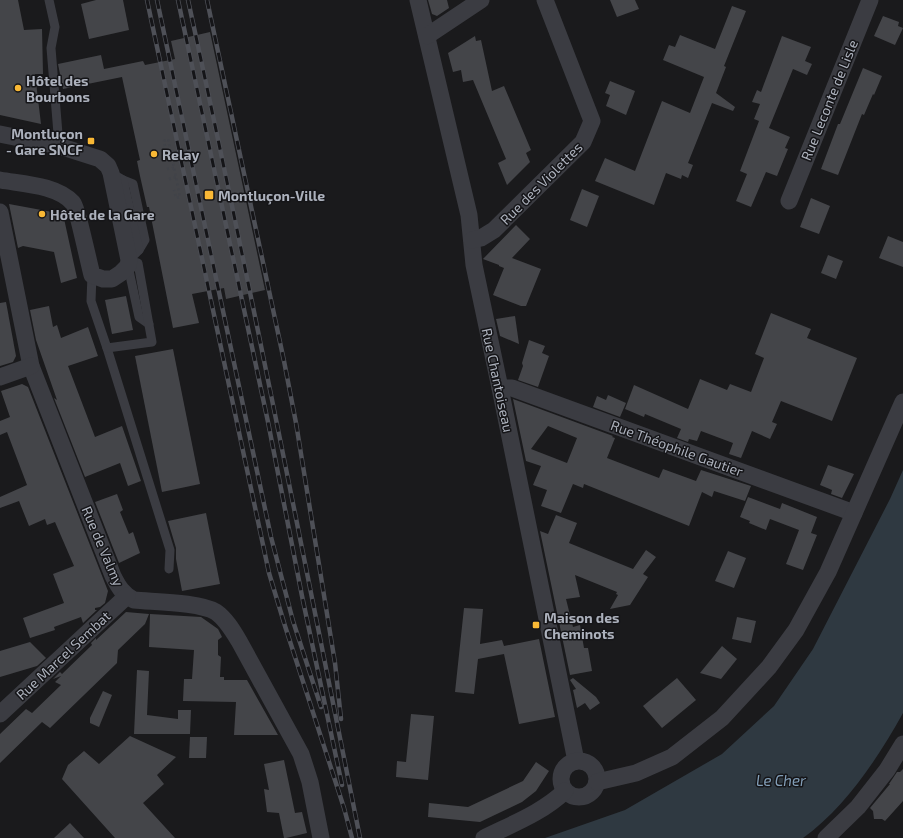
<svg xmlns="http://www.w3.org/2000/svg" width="903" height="838" font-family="'Exo 2',sans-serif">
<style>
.water{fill:#2f3941}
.building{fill:#444549;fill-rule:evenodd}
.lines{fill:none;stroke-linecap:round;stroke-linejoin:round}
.path{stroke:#414349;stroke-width:2.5;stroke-dasharray:2 3;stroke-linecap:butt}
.lane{stroke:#3b3c42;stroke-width:9}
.street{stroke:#3b3c42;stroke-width:17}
.rail-casing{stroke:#4e5057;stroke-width:4.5}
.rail{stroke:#151518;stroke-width:3;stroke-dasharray:9;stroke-linecap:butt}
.poi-dot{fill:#f9b835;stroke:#151518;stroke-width:1.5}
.labels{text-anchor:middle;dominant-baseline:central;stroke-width:3;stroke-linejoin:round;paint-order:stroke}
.poi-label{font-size:14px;font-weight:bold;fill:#acb1bc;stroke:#151518;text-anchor:start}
.street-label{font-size:14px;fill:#acb1bc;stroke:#151518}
.water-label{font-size:15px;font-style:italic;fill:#839fb8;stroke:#151518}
</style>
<rect width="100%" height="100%" fill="#1a1a1c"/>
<!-- water -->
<path class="water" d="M 903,470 L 903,713 C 878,758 845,808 803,838 L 545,838 L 625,810 L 722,754 L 774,706 L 813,649 L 890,499 Z"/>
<!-- building -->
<g class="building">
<polygon points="0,0 18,0 24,30 42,29 43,74 35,74 41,124 0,115"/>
<polygon points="96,0 123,0 129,30 89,39 81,4"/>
<polygon points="428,0 447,0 449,8 437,16 432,14"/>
<polygon points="610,0 635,0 639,9 617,17"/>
<polygon points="732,6 746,11 724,66 726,67 716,93 735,107 733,111 712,103 688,163 693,165 688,178 682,175 681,179 666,173 654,205 595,181 605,158 635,171 662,101 690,113 704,77 663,60 669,45 675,47 680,35 715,49"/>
<polygon points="883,16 899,22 898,26 903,28 895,45 874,36"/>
<polygon points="210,32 265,290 226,299 224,288 192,294 199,323 173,328 149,207 147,207 140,176 137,161 140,160 122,77 63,89 58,64 101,55 104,69 143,61 145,65 175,59 171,41"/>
<polygon points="475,36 476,41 481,40 492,91 504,86 531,150 526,153 530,162 507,185 498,163 506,159 473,80 463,82 461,70 453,72 448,53"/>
<polygon points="782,36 811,47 805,61 812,64 807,75 793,69 769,128 790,137 785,148 788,149 777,176 766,172 751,207 736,201 747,174 740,171 759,121 754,119 760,104 752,102 757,90 761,92"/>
<polygon points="863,68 882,76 874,95 873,94 864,115 862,114 838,175 821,169 838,124 840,124"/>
<polygon points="610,81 635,91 626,115 606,106 610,95 605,93"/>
<polygon points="582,189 599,196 587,227 570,220"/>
<polygon points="811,198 830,206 819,234 800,227"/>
<polygon points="9,204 63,214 77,278 61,283 54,252 23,246 18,248"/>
<polygon points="516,225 530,239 512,258 541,269 526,306 521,306 493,295 504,268 499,266 499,265 483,259"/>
<polygon points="888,236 903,242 903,267 879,258"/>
<polygon points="828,255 843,261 836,279 821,273"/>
<polygon points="126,296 133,330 112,334 105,300"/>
<polygon points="6,302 16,356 13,362 0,366 0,303"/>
<polygon points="49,306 53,327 57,325 61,338 88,327 98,356 68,366 95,437 122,426 141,481 128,486 120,463 85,477 54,398 57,400 36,340 30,310"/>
<polygon points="771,313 811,329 807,338 857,358 832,421 781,401 772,422 777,424 770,439 752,431 741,458 729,454 733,443 701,431 697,441 689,439 688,442 677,438 681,429 645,414 644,417 625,409 634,385 688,409 700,379 727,390 730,384 751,392 764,358 755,354"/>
<polygon points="515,316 519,344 500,336 496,319"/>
<polygon points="529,340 545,346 542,353 549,356 538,387 518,380 523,366 522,363"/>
<polygon points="173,349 200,484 162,492 135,356"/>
<polygon points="22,384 28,387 108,591 105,603 100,607 95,608 95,610 97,610 83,623 81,617 54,627 55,630 30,638 23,618 64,603 53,574 74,566 55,522 47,525 45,519 29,526 19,501 0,508 0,497 27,485 7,432 0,435 0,421 10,417 1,391"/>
<polygon points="608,395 626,403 620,417 593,407 597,396 606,400"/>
<path d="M 513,399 L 613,436 L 612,437 L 615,438 L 607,458 L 659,478 L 663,469 L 696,481 L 701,470 L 751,486 L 745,501 L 714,491 L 712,497 L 702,492 L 689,526 L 584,484 L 583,488 L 573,484 L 561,513 L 541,506 L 547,490 L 533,485 L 541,466 L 526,461 ZM 548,426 L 577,438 L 567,463 L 531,449 Z"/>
<polygon points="828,465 854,474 842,498 831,494 832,490 820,485"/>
<polygon points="117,494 123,510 120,512 129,534 133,532 140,553 119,563 95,502"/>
<polygon points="748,497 780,509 782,503 817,517 811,533 817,535 803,570 786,564 799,530 770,519 766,530 749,523 750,521 740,517"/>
<polygon points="206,513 220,584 182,591 176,559 176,548 168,521"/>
<polygon points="556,515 577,523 569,543 633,569 646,550 656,557 643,574 648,577 630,605 610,609 618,595 616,594 617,592 575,575 580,597 566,599 573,627 580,625 584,648 588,648 592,671 570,675 540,531 548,534"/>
<polygon points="728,551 746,558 734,588 715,581"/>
<polygon points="464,608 483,609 480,644 502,640 504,646 539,639 555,717 519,724 504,654 478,659 474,694 455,692"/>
<polygon points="126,612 149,614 145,624 118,650 117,663 50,728 42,722 0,763 0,734 26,709 32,713 61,685 55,682 61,676 53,679 60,672 62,674 92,645 91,643 96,638 96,640"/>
<polygon points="150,614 201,617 218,629 222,637 218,640 218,655 221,657 220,677 224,677 224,680 247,680 278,735 234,735 236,702 183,701 184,679 192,679 194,650 149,647"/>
<polygon points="737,617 756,621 751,643 732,639"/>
<polygon points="30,642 46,658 37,666 0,677 0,651"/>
<polygon points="722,646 737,659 721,679 700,673"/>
<polygon points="137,670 149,671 147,715 178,719 178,710 191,710 190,734 134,734"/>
<polygon points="573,678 596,697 600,703 590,710 585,703 577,708 573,690 576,689 570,680"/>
<polygon points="677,678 696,700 662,728 643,706"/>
<polygon points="103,691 112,695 99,727 90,723 90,718"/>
<polygon points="411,714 434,716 428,780 396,777 397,761 406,762"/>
<polygon points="130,736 176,757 157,775 164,784 143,803 175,838 115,838 62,779 68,765 84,751 99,764"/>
<polygon points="190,737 207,737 206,758 189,758"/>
<polygon points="284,760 295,813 302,812 307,833 286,838 284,838 279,813 267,812 264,789 269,790 264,764"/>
<polygon points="536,762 549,771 536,791 522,802 480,822 428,817 429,803 468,807 523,781"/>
<polygon points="903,769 903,801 885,821 882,819 874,819 873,811 870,808 890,784 889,784 897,772 900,772"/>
<polygon points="70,823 84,838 54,838"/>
</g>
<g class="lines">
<!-- path -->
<g class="path">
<polyline points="165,146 164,141 168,139 180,197 176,198 174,190"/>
<polyline points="167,169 174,168"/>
<polyline points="169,179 176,177"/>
</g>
<!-- lane -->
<g class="lane">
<polyline points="49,0 55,27 51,48 59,146"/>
<polyline points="123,180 133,184 145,240 139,250"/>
<polyline points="128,266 139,317 149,324"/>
<polyline points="92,275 91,301 107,348 170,550 169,569"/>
<polyline points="107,348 152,342 138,263 129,260 139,250 123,180 111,173"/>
</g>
<!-- street -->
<g class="street">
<polyline points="418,0 469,215 474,265 500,388 576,761"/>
<polyline points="427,36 481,0"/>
<path d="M 0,134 L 59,146 L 100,159 L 108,166 L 111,173 L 129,260 L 128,266 L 121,273 L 112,279 L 103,279 L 92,275 C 89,264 77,207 73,203 C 57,185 23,184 0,180"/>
<polyline points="789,201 870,0"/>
<path d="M 0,212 L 31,366 L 113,576 C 118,586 123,595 134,600 C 154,602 200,602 216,612 C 226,619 233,631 239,641 L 301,754 L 310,782 L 321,838"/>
<polyline points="472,240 481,238 494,230 583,142 592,121 545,0"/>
<polyline points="0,377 31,366"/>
<polyline points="500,388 512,388 854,513"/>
<polyline points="0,714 127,596"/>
<circle cx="579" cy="779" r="18"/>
<polyline points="597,782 636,773 672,757 722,718 769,667 796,630 828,572 903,402"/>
<path d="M 484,838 C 512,824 542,813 565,791"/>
<polyline points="826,838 858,807 887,770 903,744"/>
</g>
<!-- rail casing -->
<g class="rail-casing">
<g id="rail">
<polyline points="147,0 269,573 285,626 344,808 352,838"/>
<polyline points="157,0 271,537 293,621 321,707"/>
<polyline points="178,0 268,422 302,596 342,785"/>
<path d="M 188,0 C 249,279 304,558 360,838"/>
<polyline points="207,0 284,361 296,423 335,663 341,719"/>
</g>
</g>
<!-- rail -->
<use href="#rail" class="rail"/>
</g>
<!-- markers -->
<g class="poi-dot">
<circle cx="18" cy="88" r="4"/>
<rect x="87" y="137" width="8" height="8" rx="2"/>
<circle cx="154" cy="154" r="4"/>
<rect x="204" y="190" width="10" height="10" rx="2"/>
<circle cx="42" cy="214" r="4"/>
<rect x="532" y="621" width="8" height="8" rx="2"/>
</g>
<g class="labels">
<!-- poi labels -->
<g class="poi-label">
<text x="26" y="80">Hôtel des<tspan x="26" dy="16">Bourbons</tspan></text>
<text x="83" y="133" text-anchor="end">Montluçon<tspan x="83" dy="16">- Gare SNCF</tspan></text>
<text x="162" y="154">Relay</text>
<text x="218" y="195">Montluçon-Ville</text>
<text x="50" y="214">Hôtel de la Gare</text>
<text x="544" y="617">Maison des<tspan x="544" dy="16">Cheminots</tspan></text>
</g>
<!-- street labels -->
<g class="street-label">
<text transform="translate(829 100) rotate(-68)">Rue Leconte de Lisle</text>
<text transform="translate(541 183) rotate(-45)">Rue des Violettes</text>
<text transform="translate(498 380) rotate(78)">Rue Chantoiseau</text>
<text transform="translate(677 448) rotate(20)">Rue Théophile Gautier</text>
<text transform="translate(103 546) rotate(67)">Rue de Valmy</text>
<text transform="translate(63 655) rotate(-43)">Rue Marcel Sembat</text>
</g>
<!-- water labels -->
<g class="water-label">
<text x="781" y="780">Le Cher</text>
</g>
</g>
</svg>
